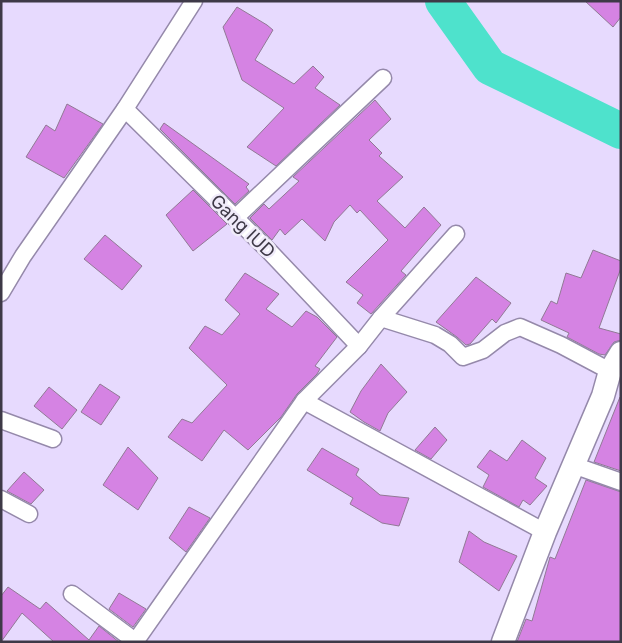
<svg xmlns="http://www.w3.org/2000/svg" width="622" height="643" font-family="Inter,sans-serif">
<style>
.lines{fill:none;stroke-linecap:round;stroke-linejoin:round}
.river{stroke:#4ee2cc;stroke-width:36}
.building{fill:#d583e3;stroke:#917995}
.street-casing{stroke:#9589aa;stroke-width:19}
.secondary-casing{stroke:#9589aa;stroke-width:25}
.street{stroke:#fff;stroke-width:16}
.secondary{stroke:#fff;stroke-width:22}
.labels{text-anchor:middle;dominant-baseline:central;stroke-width:5;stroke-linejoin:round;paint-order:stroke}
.street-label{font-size:18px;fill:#3e3947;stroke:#f0ebfa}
</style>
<rect width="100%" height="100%" fill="#e7dafe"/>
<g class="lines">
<!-- river -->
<polyline class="river" points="443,1 490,67 621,131"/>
</g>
<!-- building -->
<g class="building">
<polygon points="585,1 621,1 621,17 613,27"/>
<polygon points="237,7 267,25 273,30 255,60 294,84 313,66 324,77 315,88 340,105 276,166 247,147 284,108 242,80 223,27"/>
<polygon points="375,100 391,119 369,140 382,153 379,156 403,177 377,201 405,228 424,207 441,225 401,271 406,275 371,314 357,303 363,295 346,282 388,240 360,210 357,213 350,205 334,222 325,241 302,219 285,235 280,229 272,240 250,218 264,204 269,209 299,181 293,177"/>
<polygon points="67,104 103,124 64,178 26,157 46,125 55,131"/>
<polygon points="164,123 249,184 246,187 249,191 235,204 160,129"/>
<polygon points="193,190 227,224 193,251 166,215"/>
<polygon points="105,235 142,266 122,290 84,259"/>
<polygon points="593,250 621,261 621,268 599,328 621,334 621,340 614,342 605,355 599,354 567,337 569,333 541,320 551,301 557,304 566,273 581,278"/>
<polygon points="245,273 279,294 266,309 292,327 306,311 317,317 337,337 315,366 320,369 317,374 297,394 281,417 248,450 224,430 202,461 168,437 182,419 192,423 227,385 189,348 205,326 222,335 240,314 225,300"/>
<polygon points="476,277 511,303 496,323 492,319 470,344 466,345 457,337 436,322"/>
<polygon points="381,364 407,392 388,413 380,431 364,422 350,412 361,391"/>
<polygon points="100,384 120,397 101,425 81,412"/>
<polygon points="49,387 77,410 62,429 34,406"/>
<polygon points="620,397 621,397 621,471 594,462"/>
<polygon points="435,427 447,440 431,459 415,450"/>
<polygon points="522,440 546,458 535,478 547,486 530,505 523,500 519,507 483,487 489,475 477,467 490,450 507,461"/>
<polygon points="128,447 158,478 138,510 103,485"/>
<polygon points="322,448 359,469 356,475 380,495 409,498 399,526 382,523 350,504 353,498 307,470"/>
<polygon points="24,472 44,490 31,504 7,491"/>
<polygon points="586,480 621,492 621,642 517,642 526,619 532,621 550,557 555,559"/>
<polygon points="189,507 210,518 186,552 169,538"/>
<polygon points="469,531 484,542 517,556 499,591 459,562"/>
<polygon points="8,587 40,609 46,602 89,640 99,626 119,642 54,642 22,613 1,642 1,596"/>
<polygon points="119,593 146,609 133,627 109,609"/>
</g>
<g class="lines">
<!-- street casing -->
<g class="street-casing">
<g id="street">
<polyline points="125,109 269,251 359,346"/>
<polyline points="235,218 383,78"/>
<polyline points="1,293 23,256 125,109 194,1"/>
<polyline points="381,318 435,335 450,344 463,357 483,350 505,333 520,327 561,345 610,371"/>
<polyline points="304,401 545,532"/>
<polyline points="1,420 53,439"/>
<polyline points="573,465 621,482"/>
<polyline points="1,499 29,514"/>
<polyline points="72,594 135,641"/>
<polyline points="135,642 304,401 359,346 381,318 456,234"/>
</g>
</g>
<!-- secondary casing -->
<g class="secondary-casing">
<polyline id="secondary" points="503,642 545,532 603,396 610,371 621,353"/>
</g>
<!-- street -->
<use href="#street" class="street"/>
<!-- secondary -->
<use href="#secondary" class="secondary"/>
</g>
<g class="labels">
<!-- street labels -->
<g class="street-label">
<text transform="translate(243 226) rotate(44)">Gang IUD</text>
</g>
</g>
<!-- border -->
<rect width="622" height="643" fill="none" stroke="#3e3947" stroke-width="5"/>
</svg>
